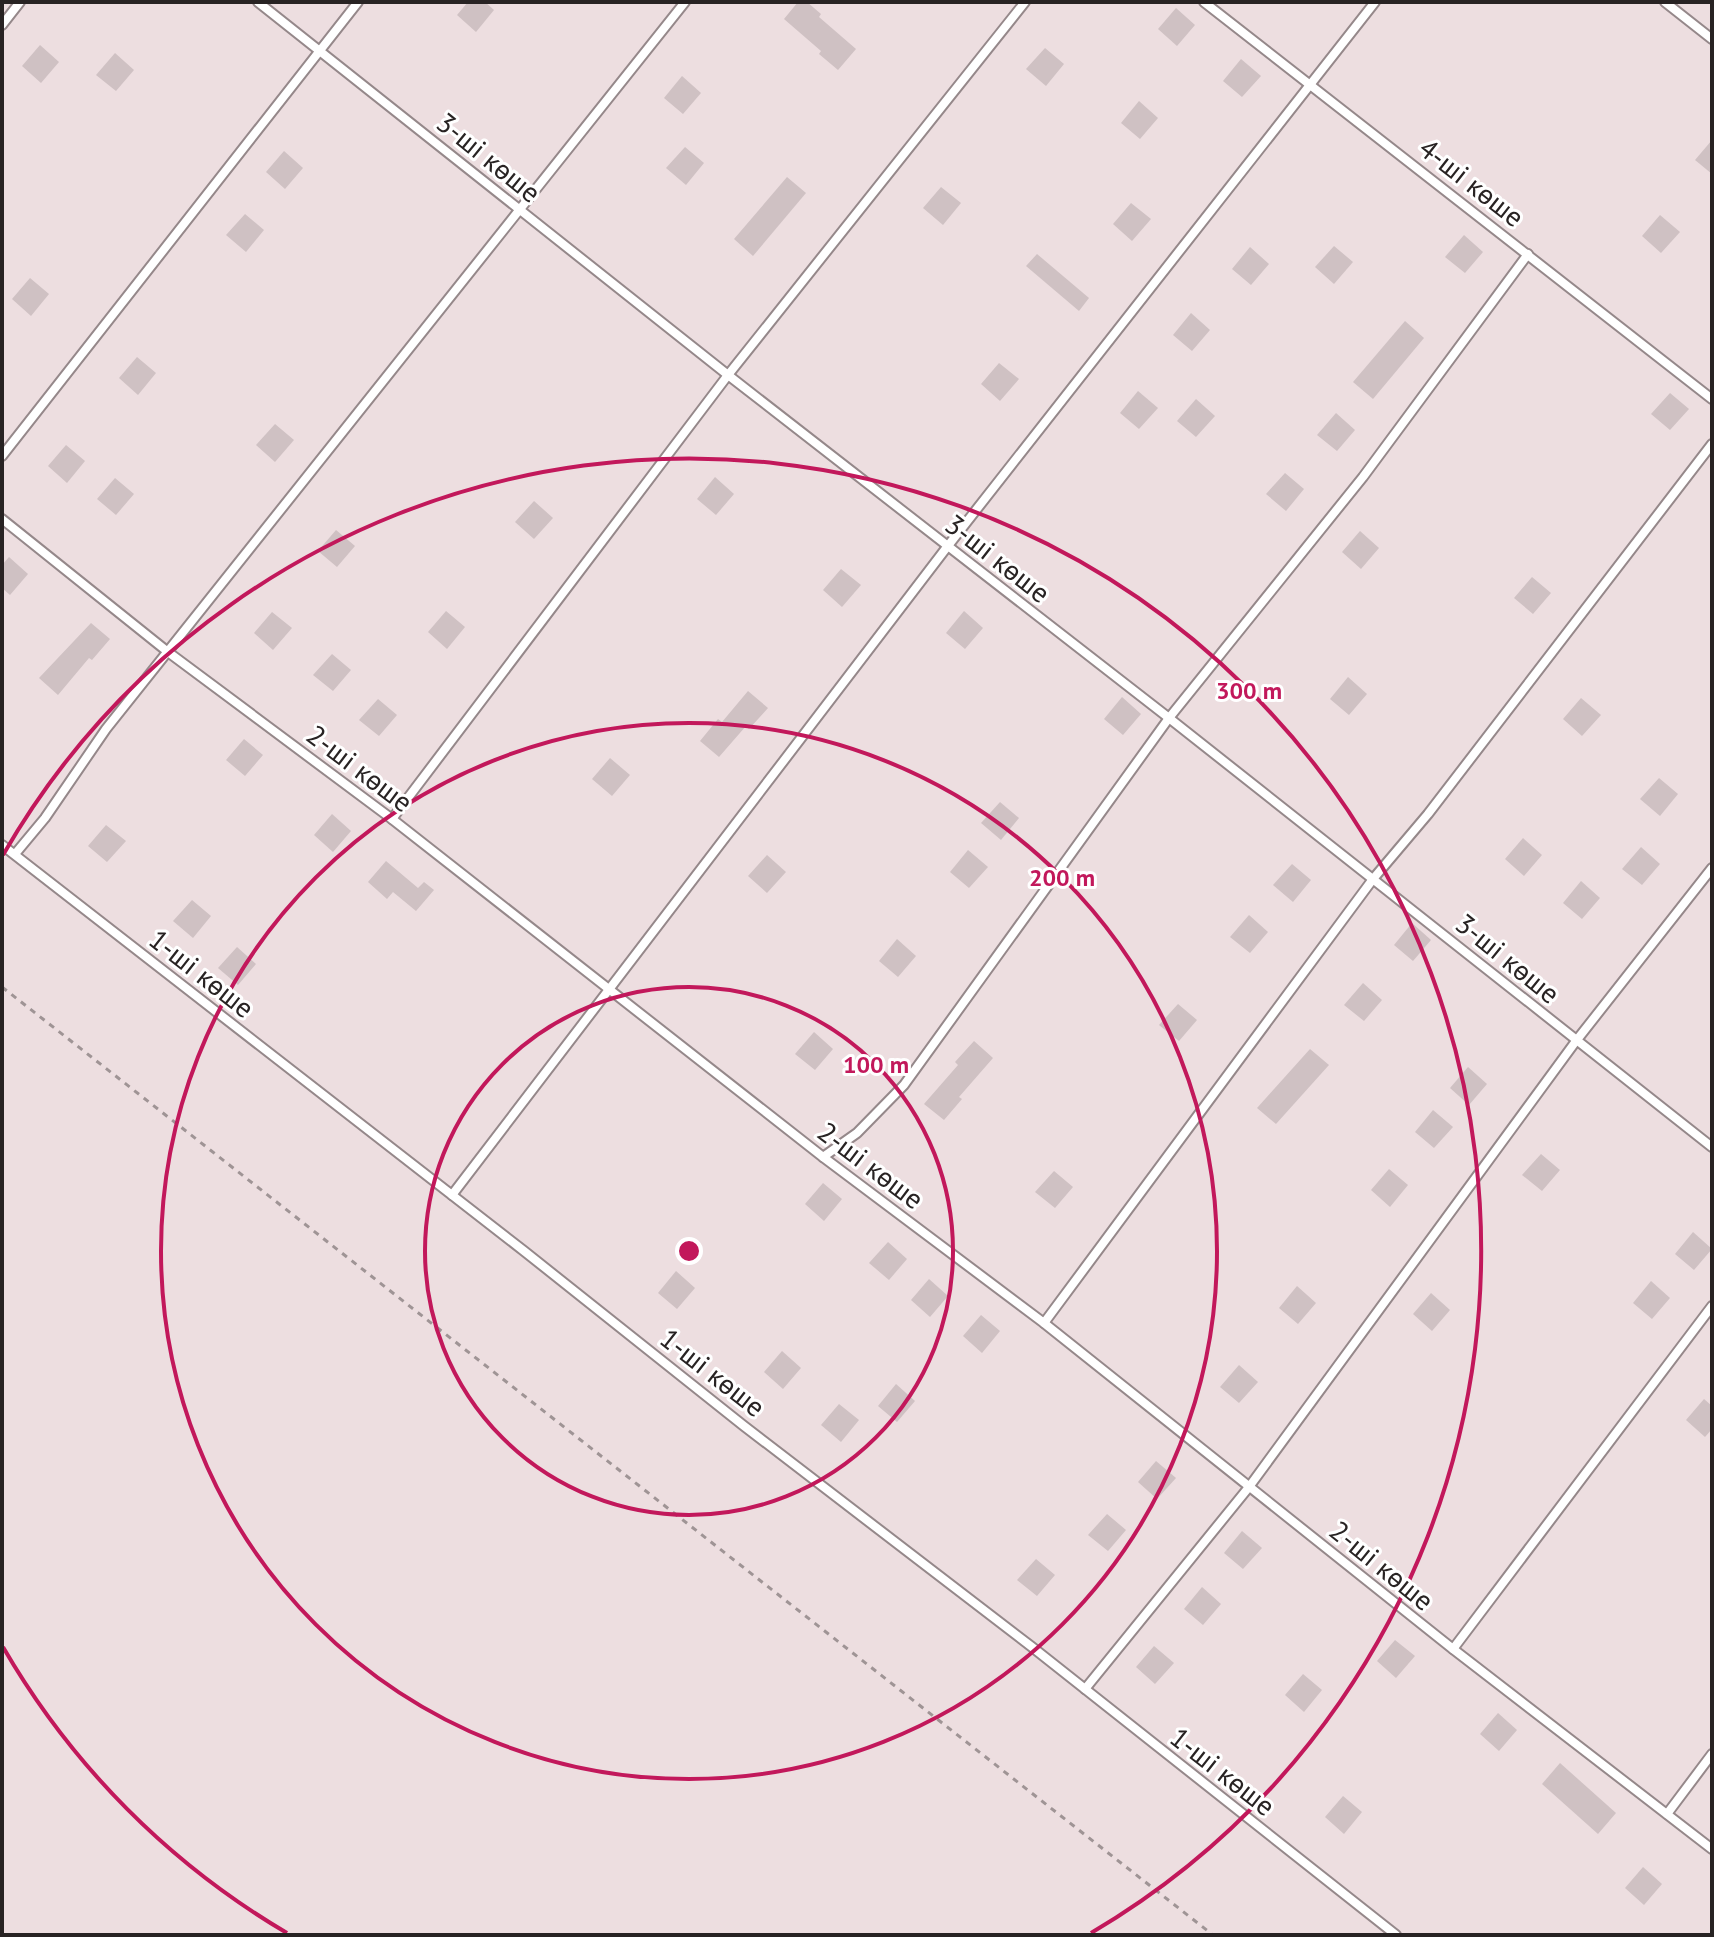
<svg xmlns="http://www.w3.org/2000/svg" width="1714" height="1937" font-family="'PT Sans',sans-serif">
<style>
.building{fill:#cfc1c3}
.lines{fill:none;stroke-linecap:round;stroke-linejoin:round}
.service-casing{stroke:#95888a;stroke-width:12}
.path{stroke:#9f9495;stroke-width:3;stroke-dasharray:6 6;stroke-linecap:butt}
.service{stroke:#fff;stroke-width:8}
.ring{fill:none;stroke:#c2185b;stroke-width:4}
.labels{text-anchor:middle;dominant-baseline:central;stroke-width:6;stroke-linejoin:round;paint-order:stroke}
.street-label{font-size:28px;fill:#282323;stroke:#fff}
.centre{fill:#c2185b;stroke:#fff;stroke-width:4}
.ring-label{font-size:24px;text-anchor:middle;font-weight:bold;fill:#c2185b;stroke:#fff;stroke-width:6;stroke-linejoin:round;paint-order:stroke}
</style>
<rect width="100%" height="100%" fill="#eddee0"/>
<!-- building -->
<g class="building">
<polygon points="468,2 485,2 494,10 476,32 457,15"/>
<polygon points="798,2 807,2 821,14 819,17 856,49 838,70 819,54 821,51 784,19"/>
<polygon points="1176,8 1195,25 1177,46 1158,29"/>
<polygon points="40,45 59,62 41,83 22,66"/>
<polygon points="1045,48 1064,64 1046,86 1026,69"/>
<polygon points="115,53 134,70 116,91 96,75"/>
<polygon points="1241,59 1261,76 1242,97 1223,81"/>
<polygon points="682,76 701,93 683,114 664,98"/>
<polygon points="1139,101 1158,118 1140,139 1121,123"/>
<polygon points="1712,140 1712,174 1695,160"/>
<polygon points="685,147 704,163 686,185 666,168"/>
<polygon points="284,151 303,168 285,189 266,172"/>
<polygon points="787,177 806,193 753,256 734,239"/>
<polygon points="941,187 961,203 943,225 923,208"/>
<polygon points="1131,203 1151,219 1132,241 1113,224"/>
<polygon points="245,214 264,230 246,252 226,235"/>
<polygon points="1660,215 1680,232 1661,253 1642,236"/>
<polygon points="1464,235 1483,252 1465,273 1445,257"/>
<polygon points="1334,246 1353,262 1334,284 1315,267"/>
<polygon points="1250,247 1269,264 1251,285 1232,269"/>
<polygon points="1037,254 1089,298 1079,311 1026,266"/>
<polygon points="30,278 49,294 31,316 12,299"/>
<polygon points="1191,313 1210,330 1192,351 1173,335"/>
<polygon points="1405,321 1424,338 1373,399 1353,382"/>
<polygon points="137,357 156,373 138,395 119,378"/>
<polygon points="999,363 1019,379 1000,401 981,384"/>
<polygon points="1138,391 1158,408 1139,429 1120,413"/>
<polygon points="1670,393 1689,409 1670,430 1651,414"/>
<polygon points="1196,399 1215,416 1196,437 1177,421"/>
<polygon points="1336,413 1355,430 1337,451 1317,435"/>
<polygon points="275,424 294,440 275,462 256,445"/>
<polygon points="66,445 85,461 67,483 48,466"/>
<polygon points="1285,473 1304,489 1286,511 1266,494"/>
<polygon points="715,477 734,494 716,515 697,499"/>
<polygon points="115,478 134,494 116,515 97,499"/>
<polygon points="534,501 553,518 534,539 515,522"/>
<polygon points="336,530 355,546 337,567 318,551"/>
<polygon points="1360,531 1379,548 1361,569 1342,552"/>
<polygon points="9,557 28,574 10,595 2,588 2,565"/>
<polygon points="841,569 861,585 842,607 823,590"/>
<polygon points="1532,577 1551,593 1533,614 1514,598"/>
<polygon points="446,611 465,627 447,649 428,632"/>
<polygon points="964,611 983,628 965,649 946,633"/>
<polygon points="272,612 292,628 273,650 254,633"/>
<polygon points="91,623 110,639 92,660 89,658 58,695 39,678"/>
<polygon points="332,654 351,670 333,691 313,675"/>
<polygon points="1348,677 1367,694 1349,715 1330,699"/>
<polygon points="748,691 768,708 749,729 746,726 719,757 700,741 718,719 722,722"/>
<polygon points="1122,697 1141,714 1123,735 1104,719"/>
<polygon points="1581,698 1601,715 1582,736 1563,719"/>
<polygon points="378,699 397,715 379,736 359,720"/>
<polygon points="244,739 263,755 245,776 226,760"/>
<polygon points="610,758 630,775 612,796 592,779"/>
<polygon points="1659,778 1678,794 1660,816 1640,799"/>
<polygon points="1000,802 1019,818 1001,840 981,823"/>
<polygon points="332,814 351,831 333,852 314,835"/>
<polygon points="106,825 126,841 107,862 88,846"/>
<polygon points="1523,838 1542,855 1524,876 1505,859"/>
<polygon points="1641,847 1660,864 1642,885 1622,869"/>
<polygon points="968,850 988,867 969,888 950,872"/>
<polygon points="767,855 786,872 767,893 748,876"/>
<polygon points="386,861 418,888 424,882 434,890 416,911 393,892 387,899 368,882"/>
<polygon points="1292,864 1311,880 1293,902 1273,885"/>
<polygon points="1581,881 1600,898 1582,919 1563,903"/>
<polygon points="192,900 211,916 193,938 173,921"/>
<polygon points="1249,915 1268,932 1250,953 1230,937"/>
<polygon points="1412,923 1431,940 1413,961 1394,945"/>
<polygon points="897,939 916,956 898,977 879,961"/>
<polygon points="237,947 256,964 238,985 218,968"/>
<polygon points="1363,983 1382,1000 1364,1021 1344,1005"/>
<polygon points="1178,1004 1197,1020 1179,1041 1159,1025"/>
<polygon points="814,1032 833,1049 815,1070 795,1054"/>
<polygon points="974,1041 993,1058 959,1097 962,1099 944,1120 924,1104 958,1065 955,1062"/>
<polygon points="1310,1049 1329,1065 1276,1124 1257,1108"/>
<polygon points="1468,1067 1487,1084 1469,1105 1450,1088"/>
<polygon points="1433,1110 1453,1127 1434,1148 1415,1132"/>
<polygon points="1541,1154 1560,1170 1542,1191 1522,1175"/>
<polygon points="1389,1169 1408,1185 1390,1207 1371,1190"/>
<polygon points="1054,1171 1073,1187 1055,1208 1035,1192"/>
<polygon points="823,1183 842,1199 824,1221 805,1204"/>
<polygon points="1693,1232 1712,1249 1694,1270 1675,1254"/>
<polygon points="888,1242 907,1259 889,1280 869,1263"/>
<polygon points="676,1271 695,1288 677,1309 658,1293"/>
<polygon points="929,1279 948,1296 930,1317 911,1300"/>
<polygon points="1651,1281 1670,1298 1652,1319 1633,1303"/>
<polygon points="1297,1286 1316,1303 1298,1324 1279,1308"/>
<polygon points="1431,1293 1450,1310 1432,1331 1413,1314"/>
<polygon points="981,1315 1000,1331 982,1353 963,1336"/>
<polygon points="782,1351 801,1368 783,1389 764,1372"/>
<polygon points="1239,1365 1258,1382 1239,1403 1220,1387"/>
<polygon points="896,1384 915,1401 897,1422 878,1406"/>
<polygon points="1704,1399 1712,1406 1712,1429 1705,1437 1686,1420"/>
<polygon points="839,1404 859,1420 841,1442 821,1425"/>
<polygon points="1156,1461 1176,1478 1157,1499 1138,1482"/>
<polygon points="1107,1514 1126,1530 1108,1551 1088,1535"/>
<polygon points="1242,1531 1262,1548 1243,1569 1224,1553"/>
<polygon points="1036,1559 1055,1575 1037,1596 1017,1580"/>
<polygon points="1202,1587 1221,1604 1203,1625 1184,1609"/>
<polygon points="1395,1640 1415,1656 1396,1678 1377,1661"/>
<polygon points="1154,1646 1174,1663 1155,1684 1136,1667"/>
<polygon points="1303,1674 1322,1690 1304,1712 1285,1695"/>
<polygon points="1498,1713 1517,1730 1499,1751 1480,1734"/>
<polygon points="1560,1763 1616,1813 1598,1834 1542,1784"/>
<polygon points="1343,1796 1362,1812 1344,1834 1325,1817"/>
<polygon points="1643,1867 1662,1884 1644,1905 1625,1888"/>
</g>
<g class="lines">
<!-- service casing -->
<g class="service-casing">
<g id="service">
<polyline points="258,2 728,375 1169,718 1712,1147"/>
<polyline points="1204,2 1712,399"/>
<polyline points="1665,2 1712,39"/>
<polyline points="2,25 20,2"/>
<polyline points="2,456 358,2"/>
<polyline points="2,519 168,652 392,819 823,1157 1044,1323 1453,1649 1712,1849"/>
<polyline points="392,819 728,375 1025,2"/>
<polyline points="2,845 524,1251 744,1426 1032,1647 1396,1935"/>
<polyline points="15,854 45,818 106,729 685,2"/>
<polyline points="823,1157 857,1133 904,1085 1169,718 1363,477 1528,254"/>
<polyline points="452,1195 947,547 1375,2"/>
<polyline points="1044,1323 1373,879 1428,814 1712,444"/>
<polyline points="1453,1649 1712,1306"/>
<polyline points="1085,1689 1249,1487 1576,1041 1712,868"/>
<polyline points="1667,1814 1712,1754"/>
</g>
</g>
<!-- path -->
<polyline class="path" points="2,987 1213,1935"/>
<!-- service -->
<use href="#service" class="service"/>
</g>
<!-- distance rings -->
<g class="ring">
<circle cx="689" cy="1251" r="264"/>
<circle cx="689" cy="1251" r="528"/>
<path d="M287 1933A792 792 0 0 1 3 1647M3 855A792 792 0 1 1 1091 1933"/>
</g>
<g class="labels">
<!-- street labels -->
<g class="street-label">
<text transform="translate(489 157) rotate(39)">3-ші көше</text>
<text transform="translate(1472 182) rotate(38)">4-ші көше</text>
<text transform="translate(998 558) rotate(38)">3-ші көше</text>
<text transform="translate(360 768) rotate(37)">2-ші көше</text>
<text transform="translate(1508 958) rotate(39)">3-ші көше</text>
<text transform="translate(202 973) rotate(38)">1-ші көше</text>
<text transform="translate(871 1165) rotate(37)">2-ші көше</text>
<text transform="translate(713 1372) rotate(38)">1-ші көше</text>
<text transform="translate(1382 1565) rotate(39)">2-ші көше</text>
<text transform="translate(1223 1771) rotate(38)">1-ші көше</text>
</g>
</g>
<circle cx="689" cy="1251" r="12" class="centre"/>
<g class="ring-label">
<text x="1249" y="699">300 m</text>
<text x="1062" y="886">200 m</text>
<text x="876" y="1073">100 m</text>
</g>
<!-- border -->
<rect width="1714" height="1937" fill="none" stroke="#282323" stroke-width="8"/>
</svg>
